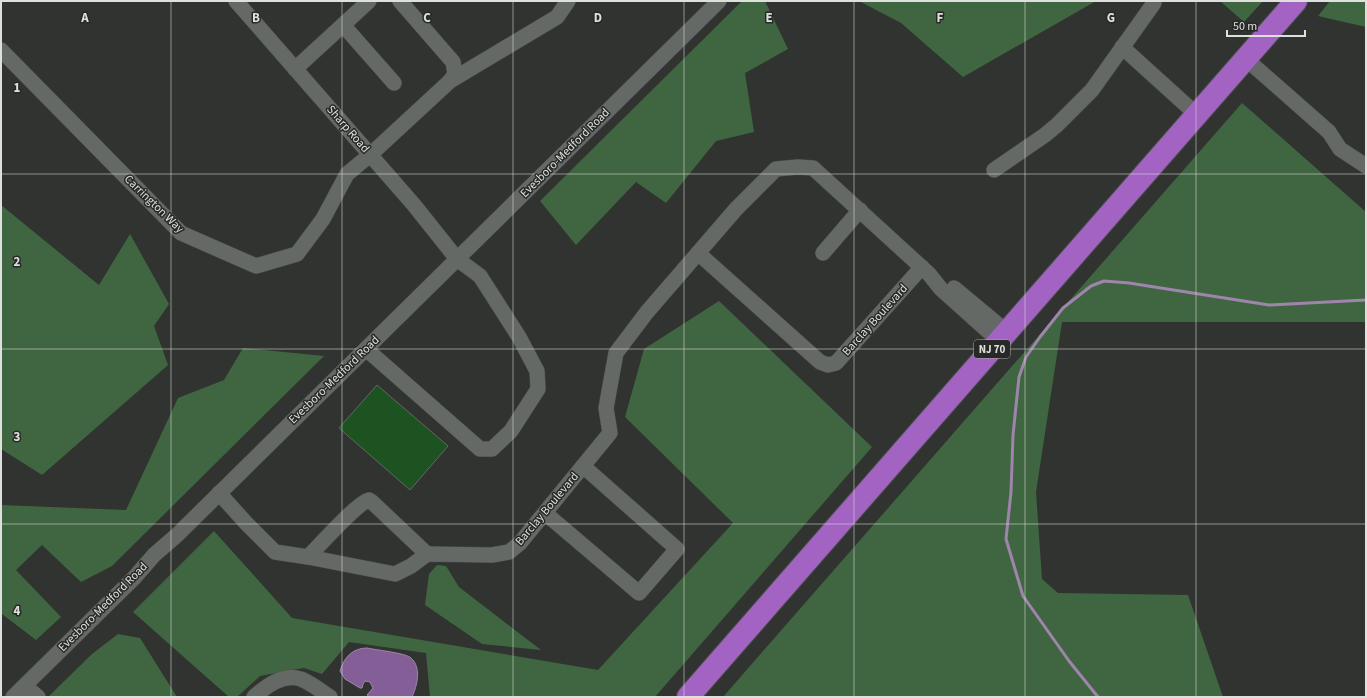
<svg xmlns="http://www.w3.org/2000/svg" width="1367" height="698" font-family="'Source Sans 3',sans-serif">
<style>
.green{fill:#406641}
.water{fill:#845e97;stroke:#9f85ac}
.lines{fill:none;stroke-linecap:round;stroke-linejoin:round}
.stream{stroke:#9f85ac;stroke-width:3}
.building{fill:#1d5221;stroke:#636763}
.minor-casing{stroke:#4b4e4b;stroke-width:16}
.highway-casing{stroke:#4b4e4b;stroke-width:24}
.minor{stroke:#656965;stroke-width:15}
.highway{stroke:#a263c2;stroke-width:22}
.grid{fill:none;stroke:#dee0de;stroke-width:1;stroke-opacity:0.55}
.labels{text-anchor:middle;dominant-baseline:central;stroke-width:3;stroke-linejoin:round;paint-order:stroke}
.shield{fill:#262926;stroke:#a7a9a7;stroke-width:1}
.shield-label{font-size:11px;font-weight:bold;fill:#dee0de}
.street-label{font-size:12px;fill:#dee0de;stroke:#262926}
.grid-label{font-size:13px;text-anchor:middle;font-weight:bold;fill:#dee0de;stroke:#262926;stroke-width:3;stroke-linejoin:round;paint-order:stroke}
</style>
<rect width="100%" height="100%" fill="#30332f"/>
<!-- green -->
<g class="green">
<polygon points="742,1 765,1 788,49 745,73 754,132 716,141 666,203 636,182 576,245 540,201"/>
<polygon points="859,1 1096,1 963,77 901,23"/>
<polygon points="1220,1 1263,1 1244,22"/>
<polygon points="1330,1 1366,1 1366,27 1318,16"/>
<polygon points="1242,103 1366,212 1366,322 1062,322 1036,492 1042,579 1058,593 1188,595 1223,697 723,697"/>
<polygon points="1,205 99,285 130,234 169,304 154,326 168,365 42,475 1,449"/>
<polygon points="719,301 872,447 655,697 430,697 426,653 349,642 322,674 304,668 260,676 237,697 229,697 133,612 214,531 292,618 598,670 733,523 625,417 644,349"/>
<polygon points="243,348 324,356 112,566 81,582 42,545 16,570 61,617 36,640 2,614 1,612 1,505 126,510 178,398 224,380"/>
<polygon points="437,565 446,566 459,587 541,650 482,644 425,605 429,574"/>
<polygon points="118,634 140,638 177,697 48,697 92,654"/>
</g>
<!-- water -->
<path class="water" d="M 367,648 C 376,650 406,653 411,658 C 422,668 417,686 412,697 L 370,697 L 367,695 L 373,688 L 370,682 L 365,681 L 363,684 L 362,688 L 360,688 L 345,679 L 340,671 C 344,657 353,648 367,648 Z"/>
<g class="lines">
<!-- stream -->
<polyline class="stream" points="1098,697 1069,661 1023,596 1006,539 1011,492 1013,435 1019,377 1026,357 1040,337 1063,308 1091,286 1104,281 1129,283 1269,305 1366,300"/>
</g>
<!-- building -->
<polygon class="building" points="377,385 448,446 410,490 339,428"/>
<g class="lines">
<!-- minor casing -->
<g class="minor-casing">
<g id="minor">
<polyline points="236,1 414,205 457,259 480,276 519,337 537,371 538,389 511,431 492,449 480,449 366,349"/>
<polyline points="343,25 394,83"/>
<polyline points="1122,47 1196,114"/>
<polyline points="1,50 181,233 256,266 297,254 323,219 347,174 370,155 450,81 455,74 453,62 400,1"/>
<polyline points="1246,59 1329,132 1340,149 1366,166"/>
<polyline points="295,69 369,1"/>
<polyline points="450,81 557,17 568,1"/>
<polyline points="994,170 1045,135 1057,125 1092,90 1154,3"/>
<polyline points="823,253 860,210"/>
<polyline points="922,267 836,363 828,365 820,362 698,253 736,209 776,169 798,167 813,168 929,274 941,289 999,341"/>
<polyline points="954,288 1007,332"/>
<polyline points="219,493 246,523 275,552 308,557 395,574 411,566 427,554 492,555 509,552 520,543 610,433 606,408 616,353 647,312 698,253"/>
<polyline points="545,513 639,593 677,549 583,466"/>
<path d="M 308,557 C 319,546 357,503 369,500 L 372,502 L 427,554"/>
<polyline points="25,686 38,697"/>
<polyline points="13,697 134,578 154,555 177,535 719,1"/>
<path d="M 254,697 C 266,686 283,673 301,679 C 311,683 321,691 330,697"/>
</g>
</g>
<!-- highway casing -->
<g class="highway-casing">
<polyline id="highway" points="688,697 1296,1"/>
</g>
<!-- minor -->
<use href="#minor" class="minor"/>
<!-- highway -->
<use href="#highway" class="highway"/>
</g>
<!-- grid -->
<path class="grid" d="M 171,1 L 171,697M 342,1 L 342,697M 513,1 L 513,697M 684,1 L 684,697M 854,1 L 854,697M 1025,1 L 1025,697M 1196,1 L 1196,697M 1,174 L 1366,174M 1,349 L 1366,349M 1,524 L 1366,524"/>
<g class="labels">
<!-- shield labels -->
<rect class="shield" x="974" y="340" width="36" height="18" rx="3"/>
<g class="shield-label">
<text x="992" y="349">NJ 70</text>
</g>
<!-- street labels -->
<g class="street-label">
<text transform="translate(348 129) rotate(49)">Sharp Road</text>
<text transform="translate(565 153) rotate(-45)">Evesboro-Medford Road</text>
<text transform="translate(154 204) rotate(44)">Carrington Way</text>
<text transform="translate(875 320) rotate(-48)">Barclay Boulevard</text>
<text transform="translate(334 380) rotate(-44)">Evesboro-Medford Road</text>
<text transform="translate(547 509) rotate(-50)">Barclay Boulevard</text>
<text transform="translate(103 607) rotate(-45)">Evesboro-Medford Road</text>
</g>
</g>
<g class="grid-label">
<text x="85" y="22">A</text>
<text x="256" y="22">B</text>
<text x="427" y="22">C</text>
<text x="598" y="22">D</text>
<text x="769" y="22">E</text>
<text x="940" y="22">F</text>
<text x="1111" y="22">G</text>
<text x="17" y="92">1</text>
<text x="17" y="266">2</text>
<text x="17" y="441">3</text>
<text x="17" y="615">4</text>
</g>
<!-- border -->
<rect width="1367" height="698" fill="none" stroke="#dee0de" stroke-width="4"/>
<!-- scale -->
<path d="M1227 30v6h78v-6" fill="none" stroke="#dee0de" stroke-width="2"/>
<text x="1233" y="30" font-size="12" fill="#dee0de" stroke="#262926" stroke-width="3" paint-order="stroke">50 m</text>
</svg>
